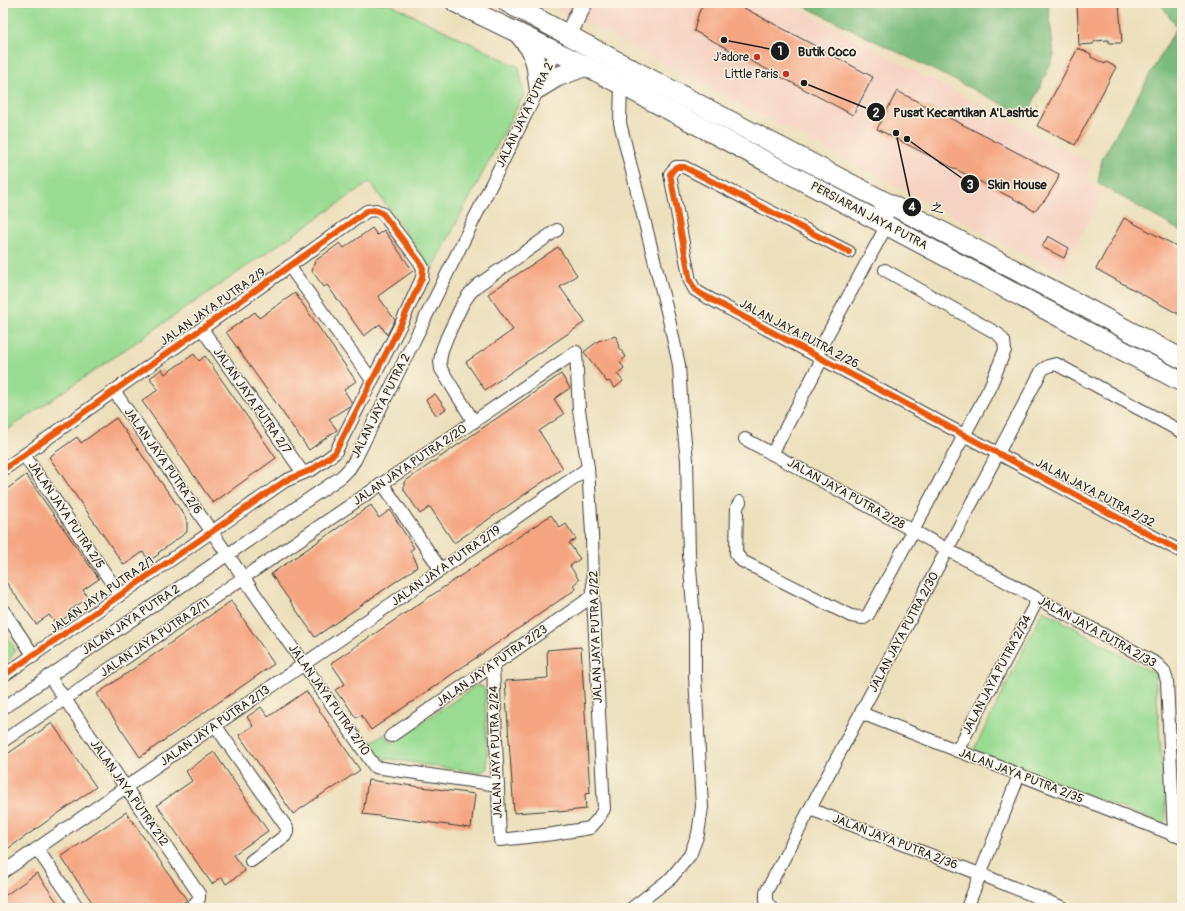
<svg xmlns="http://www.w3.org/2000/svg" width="1185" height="911" font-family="Pangolin,'LXGW WenKai TC',sans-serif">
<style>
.built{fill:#f6d2c3}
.green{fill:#99db93;stroke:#5a7c58}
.forest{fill:#7abb7d;stroke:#4b6c4c}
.building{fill:#f5a582}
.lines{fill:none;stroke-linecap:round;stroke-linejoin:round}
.street-casing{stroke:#3b3934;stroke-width:14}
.secondary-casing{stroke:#3b3934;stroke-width:19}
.primary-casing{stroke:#3b3934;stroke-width:21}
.street{stroke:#fff;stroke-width:12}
.secondary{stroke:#fff;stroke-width:17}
.primary{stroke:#fff;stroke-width:19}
.cycleway-casing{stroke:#fcf5e5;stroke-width:8}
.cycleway{stroke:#e8590c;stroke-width:6}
.poi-dot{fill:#c8321e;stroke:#fcf5e5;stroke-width:1.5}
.labels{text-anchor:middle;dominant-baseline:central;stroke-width:3;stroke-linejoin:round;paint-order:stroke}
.poi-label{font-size:12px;fill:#1c1c1c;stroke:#fcf5e5;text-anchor:end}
.street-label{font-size:12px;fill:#1c1c1c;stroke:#fcf5e5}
.leader{fill:none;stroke:#1c1c1c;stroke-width:1.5}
.callout-dot{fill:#1c1c1c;stroke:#fcf5e5;stroke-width:1.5}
.mark-label{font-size:12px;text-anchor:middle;font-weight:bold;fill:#fff}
.callout-label{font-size:13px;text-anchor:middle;font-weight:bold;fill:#1c1c1c;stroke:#fcf5e5;stroke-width:3;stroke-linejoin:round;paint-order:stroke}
</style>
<rect width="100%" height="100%" fill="#fcf5e5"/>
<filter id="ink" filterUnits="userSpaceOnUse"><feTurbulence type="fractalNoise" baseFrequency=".025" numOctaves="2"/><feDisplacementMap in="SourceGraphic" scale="8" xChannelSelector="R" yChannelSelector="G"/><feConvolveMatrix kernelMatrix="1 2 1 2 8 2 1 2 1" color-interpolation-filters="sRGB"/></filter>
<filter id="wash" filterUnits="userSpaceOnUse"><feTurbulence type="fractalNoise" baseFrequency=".012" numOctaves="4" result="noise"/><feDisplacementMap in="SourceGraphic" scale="16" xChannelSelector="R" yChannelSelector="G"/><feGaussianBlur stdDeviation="0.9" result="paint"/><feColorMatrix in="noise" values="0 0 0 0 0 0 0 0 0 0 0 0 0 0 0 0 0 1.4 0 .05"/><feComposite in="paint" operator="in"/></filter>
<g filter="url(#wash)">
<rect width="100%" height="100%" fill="#ecdfbc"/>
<!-- built -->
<polygon class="built" points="544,3 787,3 1092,164 1087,177 1091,184 1104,192 1061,273 593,26"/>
<!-- green -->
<g class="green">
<polygon points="3,3 388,3 519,67 524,94 432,270 370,182 3,433"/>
<polygon points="1043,610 1155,674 1166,817 1164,825 974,750"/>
<path d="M 3,630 C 13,646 22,651 3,664 Z"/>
<polygon points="477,685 483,687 485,689 487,768 479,773 383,758 378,755 369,744 384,734 392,743"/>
</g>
<!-- forest -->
<g class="forest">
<polygon points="798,3 1048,3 1054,56 1027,116"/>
<polygon points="1160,3 1182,3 1182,232 1098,183 1102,159 1177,27"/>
</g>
<g id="blocks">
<!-- building -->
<g class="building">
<polygon points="703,3 735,3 873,77 853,115 694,31 698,15"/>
<polygon points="1077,3 1119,3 1122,43 1109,43 1109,40 1095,41 1093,44 1079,45"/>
<polygon points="1078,48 1091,54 1091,57 1105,64 1106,62 1116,67 1075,145 1037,126"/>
<polygon points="897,91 1059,174 1057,181 1045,200 1034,211 1020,202 877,129"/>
<polygon points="1124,218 1182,249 1182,316 1096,269"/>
<polygon points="372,228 377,235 384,230 413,271 378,296 395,320 387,335 380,324 364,336 327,285 324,287 312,271 315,261 340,243 344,248"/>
<polygon points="1048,236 1069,248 1064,258 1042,247"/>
<polygon points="558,247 577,275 560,287 585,322 485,390 466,362 513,330 488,294"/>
<polygon points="295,293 356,381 344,390 352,403 351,405 329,419 337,430 309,450 226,332 255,312 259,318"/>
<polygon points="616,336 619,348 626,357 620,362 624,368 617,374 623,381 615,388 609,381 607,382 584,352 598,341"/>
<polygon points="194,354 199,361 205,356 276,458 213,503 142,401 158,390 150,378 162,369 165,374"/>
<polygon points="561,374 570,388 554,399 564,414 539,431 563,468 454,543 430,507 420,514 404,490 404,482"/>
<polygon points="435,394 446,409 436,415 426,400"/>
<polygon points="116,418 187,519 187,532 158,553 159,554 149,561 143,552 124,565 49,457 77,437 81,443"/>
<polygon points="26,475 99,579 83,590 88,598 69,611 71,614 56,624 49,615 36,624 3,578 3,492"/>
<polygon points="371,505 379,518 390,510 414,548 410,551 415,559 417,567 315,637 271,574"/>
<polygon points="551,515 560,528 566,524 576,539 569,543 580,559 570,566 579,580 573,585 576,589 371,730 361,715 356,718 342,697 341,698 335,690 345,684 331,663"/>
<polygon points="231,601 274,664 140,757 97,694"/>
<polygon points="581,647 590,793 585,794 586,809 558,812 558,810 514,813 505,681 548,678 547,650"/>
<polygon points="306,691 360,770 332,789 331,788 293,814 239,735 253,726 247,717 261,707 268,717"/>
<polygon points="52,723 96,787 3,852 3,757"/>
<polygon points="214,752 268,831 233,855 245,871 226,884 222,877 212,884 157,805 192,781 186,771"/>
<polygon points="368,780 475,794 471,828 363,814"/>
<polygon points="126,812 187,900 176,908 96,908 61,857"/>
<polygon points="37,873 61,908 3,908 3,897"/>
</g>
</g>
</g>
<g filter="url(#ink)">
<use href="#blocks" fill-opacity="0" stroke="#3b3934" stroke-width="1"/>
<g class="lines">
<!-- street casing -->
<g class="street-casing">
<g id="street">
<polyline points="621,84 620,123 668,315 679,365 682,414 687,460 689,555 695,632 695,676 702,807 698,834 690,855 671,878 632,908"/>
<polyline points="849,252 684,167 676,167 670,174 690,281 695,290 703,295 1182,552"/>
<polyline points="289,266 372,380"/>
<polyline points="202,329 303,473"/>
<path d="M 816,356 L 887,225 C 888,214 883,209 877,201"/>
<polyline points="114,391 375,767 498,785"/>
<polyline points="474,422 441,369 440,361 442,350 447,337 463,303 470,293 478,285 557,230"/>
<polyline points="745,439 1157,664 1164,671 1167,681 1174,835"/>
<polyline points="772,454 822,359"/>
<polyline points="24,455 120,595"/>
<polyline points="3,470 367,211 376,210 383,214 419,261 423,268 422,278 402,322 335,453 313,469 285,481 3,676"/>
<polyline points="382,483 441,570"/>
<polyline points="740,502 737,507 736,553 742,561 851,616 864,618 868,615 990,387 1005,350 1004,341 998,334 885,270"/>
<polyline points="3,610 34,656"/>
<polyline points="493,665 500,840 553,834 590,828 598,819 604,809 593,596 592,533 588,468 579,410 576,352"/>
<path d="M 49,676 L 199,894 C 200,901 196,904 190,908"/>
<polyline points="3,708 341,477 349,469 355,460 539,88 556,51"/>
<polyline points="861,713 1182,838"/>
<polyline points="215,725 287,828 287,832 285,836 251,861"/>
<polyline points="391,736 593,596"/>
<polyline points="3,741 576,352"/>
<polyline points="957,751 1038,599"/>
<polyline points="810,809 980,874 1064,908"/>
<polyline points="37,849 78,908"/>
<polyline points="3,872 588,468"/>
<polyline points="771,908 766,901 766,892 1042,370 1048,366 1056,364 1182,432"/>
<polyline points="967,908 1019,775"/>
</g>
</g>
<!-- secondary casing -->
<g class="secondary-casing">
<polyline id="secondary" points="568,35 584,3"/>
</g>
<!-- primary casing -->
<g class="primary-casing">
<g id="primary">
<polyline points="456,3 586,66 1182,382"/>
<polyline points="508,3 656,82 966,244 1182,359"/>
<polyline points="518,33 532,51 536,65 539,88 557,77 586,66"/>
</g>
</g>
<!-- street -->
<use href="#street" class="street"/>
<!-- secondary -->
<use href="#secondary" class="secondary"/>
<!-- primary -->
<use href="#primary" class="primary"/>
<!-- cycleway casing -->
<g class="cycleway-casing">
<g id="cycleway">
<polyline points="849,252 684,167 676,167 670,174 690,281 695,290 703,295 1182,552"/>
<polyline points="3,470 367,211 376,210 383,214 419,261 423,268 422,278 402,322 335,453 313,469 285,481 3,676"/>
</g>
</g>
<!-- cycleway -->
<use href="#cycleway" class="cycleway"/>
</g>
</g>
<!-- markers -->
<g class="poi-dot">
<circle cx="757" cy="57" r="4"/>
<circle cx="786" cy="74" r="4"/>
</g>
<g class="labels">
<!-- poi labels -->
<g class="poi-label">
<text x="749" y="57">J'adore</text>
<text x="778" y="74">Little Paris</text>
</g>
<!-- street labels -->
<g class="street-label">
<text transform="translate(525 115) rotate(-64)">JALAN JAYA PUTRA 2</text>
<text transform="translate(869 216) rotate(28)">PERSIARAN JAYA PUTRA</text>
<text transform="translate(213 307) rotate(-35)">JALAN JAYA PUTRA 2/9</text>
<text transform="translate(799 334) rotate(28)">JALAN JAYA PUTRA 2/26</text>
<text transform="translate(252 401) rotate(55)">JALAN JAYA PUTRA 2/7</text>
<text transform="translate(381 406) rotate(-63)">JALAN JAYA PUTRA 2</text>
<text transform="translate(163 461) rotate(55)">JALAN JAYA PUTRA 2/6</text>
<text transform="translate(410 465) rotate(-34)">JALAN JAYA PUTRA 2/20</text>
<text transform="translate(1095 493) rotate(28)">JALAN JAYA PUTRA 2/32</text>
<text transform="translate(846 494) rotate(29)">JALAN JAYA PUTRA 2/28</text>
<text transform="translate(66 515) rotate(56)">JALAN JAYA PUTRA 2/5</text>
<text transform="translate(446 566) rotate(-35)">JALAN JAYA PUTRA 2/19</text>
<text transform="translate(102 595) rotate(-35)">JALAN JAYA PUTRA 2/1</text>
<text transform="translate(131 620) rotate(-34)">JALAN JAYA PUTRA 2</text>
<text transform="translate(904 632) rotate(-62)">JALAN JAYA PUTRA 2/30</text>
<text transform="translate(1097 632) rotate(29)">JALAN JAYA PUTRA 2/33</text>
<text transform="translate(596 637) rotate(-92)">JALAN JAYA PUTRA 2/22</text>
<text transform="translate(155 638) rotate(-34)">JALAN JAYA PUTRA 2/11</text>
<text transform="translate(492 666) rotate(-35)">JALAN JAYA PUTRA 2/23</text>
<text transform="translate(997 675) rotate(-62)">JALAN JAYA PUTRA 2/34</text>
<text transform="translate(329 700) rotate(55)">JALAN JAYA PUTRA 2/10</text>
<text transform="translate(215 726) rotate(-35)">JALAN JAYA PUTRA 2/13</text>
<text transform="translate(496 752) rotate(-92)">JALAN JAYA PUTRA 2/24</text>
<text transform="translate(1021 776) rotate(21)">JALAN JAYA PUTRA 2/35</text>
<text transform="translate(129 793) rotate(55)">JALAN JAYA PUTRA 212</text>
<text transform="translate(895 842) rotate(21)">JALAN JAYA PUTRA 2/36</text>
</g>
</g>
<!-- callouts -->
<path class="leader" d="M724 40L780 51M804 83L876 112M907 139L970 184M896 133L912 207"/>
<g class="callout-dot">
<circle cx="724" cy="40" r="4"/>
<circle cx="804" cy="83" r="4"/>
<circle cx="907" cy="139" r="4"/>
<circle cx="896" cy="133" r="4"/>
<circle cx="780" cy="51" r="10"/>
<circle cx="876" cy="112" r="10"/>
<circle cx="970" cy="184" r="10"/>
<circle cx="912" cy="207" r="10"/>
</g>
<g class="mark-label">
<text x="780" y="55">1</text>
<text x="876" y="117">2</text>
<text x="970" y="189">3</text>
<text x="912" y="211">4</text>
</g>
<g class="callout-label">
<text x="827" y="56">Butik Coco</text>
<text x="966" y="117">Pusat Kecantikan A'Lashtic</text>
<text x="1017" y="189">Skin House</text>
<text x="937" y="212">之</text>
</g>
<!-- margin -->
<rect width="1185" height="911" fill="none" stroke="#fcf5e5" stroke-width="16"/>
</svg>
